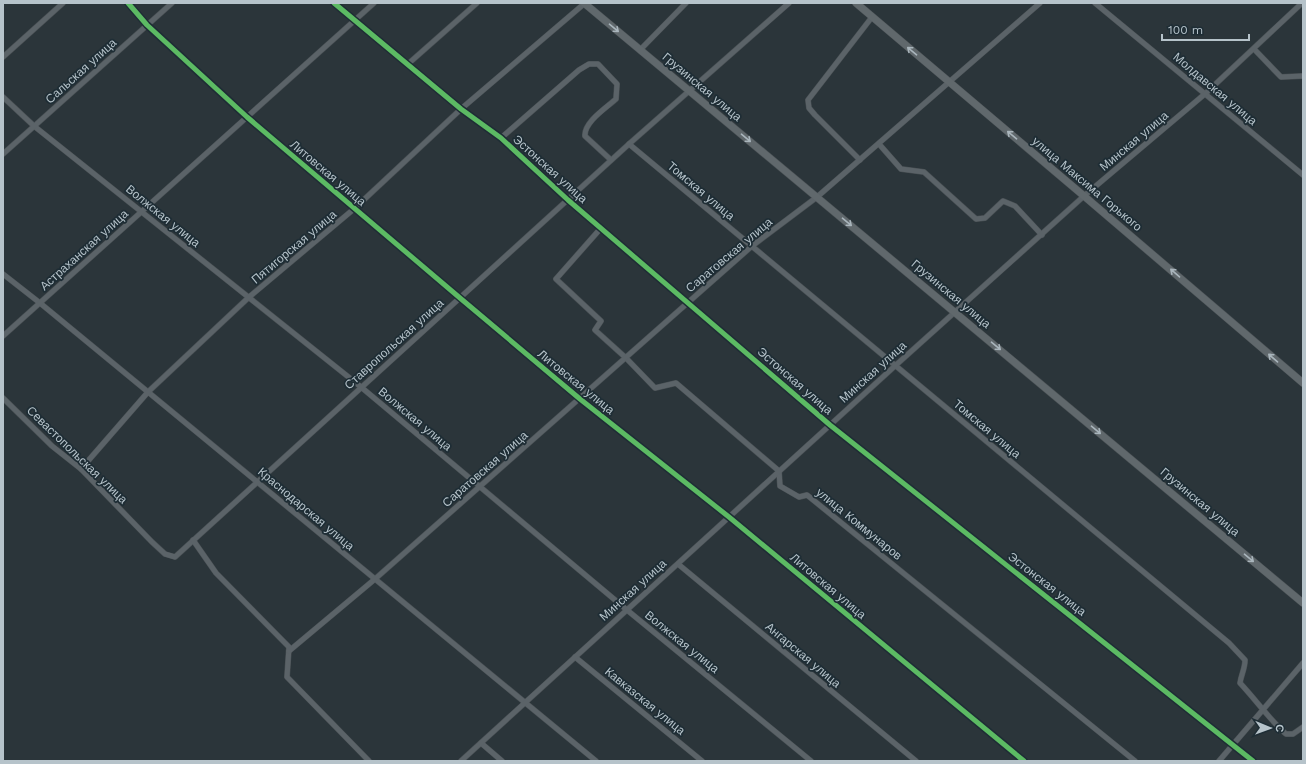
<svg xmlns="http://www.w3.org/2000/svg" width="1306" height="764" font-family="'Work Sans',sans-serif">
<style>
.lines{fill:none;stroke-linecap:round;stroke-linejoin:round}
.street-casing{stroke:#495054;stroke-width:6}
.secondary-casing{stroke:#495054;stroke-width:8}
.street{stroke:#5b6368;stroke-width:5}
.secondary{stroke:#60686c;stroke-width:7}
.cycleway-casing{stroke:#1e2d35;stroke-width:8}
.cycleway{stroke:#5cba63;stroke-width:5}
.oneway{stroke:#a9b5bc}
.labels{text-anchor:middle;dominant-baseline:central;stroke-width:3.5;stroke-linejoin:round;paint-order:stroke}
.street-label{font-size:12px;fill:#b6c3ca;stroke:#1e2d35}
</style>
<rect width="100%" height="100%" fill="#2b353a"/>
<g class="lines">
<!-- street casing -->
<g class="street-casing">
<g id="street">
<polyline points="128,3 147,25 247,117 460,298 580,399 729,517 1024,761"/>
<polyline points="334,3 461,109 501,138 568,200 830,425 1253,761"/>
<polyline points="1095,3 1303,175"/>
<polyline points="1254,49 1281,77 1303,76"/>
<polyline points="640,50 686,3"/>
<polyline points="3,57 63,3"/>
<polyline points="408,64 477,3"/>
<polyline points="3,97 34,126 361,387 627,610 811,761"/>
<path d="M 501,138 L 579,70 L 589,64 L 598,64 L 617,84 L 616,99 C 606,108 584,122 585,136 L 611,160"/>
<path d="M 629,144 L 1229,643 L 1245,660 C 1245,669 1241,675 1240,683 C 1256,700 1269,719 1286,734 L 1293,734 L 1303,727"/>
<polyline points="879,144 901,169 924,172 976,219 985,218 1003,201 1015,206 1042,235"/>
<polyline points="3,154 172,3"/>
<polyline points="860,160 815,115 809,108 808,100 872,17"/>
<polyline points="601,228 556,279 601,321 595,330 626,358 655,388 676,383 779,471 780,486 799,497 807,495 1135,761"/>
<polyline points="3,274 40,303 596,761"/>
<polyline points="3,336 374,3"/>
<polyline points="3,398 52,446 81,469 152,542 165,554 175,557 629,144 789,3"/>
<polyline points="81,469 148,392 248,298 355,208 461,109 585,3"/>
<polyline points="193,540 216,573 289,647 287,677 369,761"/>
<polyline points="678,564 916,761"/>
<polyline points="289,651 375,579 752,246 817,197 1040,3"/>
<polyline points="575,657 702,761"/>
<polyline points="481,743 502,761"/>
<polyline points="461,761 896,365 1084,196 1206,93 1302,3"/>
<polyline points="1219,761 1303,663"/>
</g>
</g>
<!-- secondary casing -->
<g class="secondary-casing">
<g id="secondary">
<polyline points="584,3 1303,603"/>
<polyline points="856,3 1084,196 1303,383"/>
</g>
</g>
<!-- street -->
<use href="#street" class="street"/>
<!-- secondary -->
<use href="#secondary" class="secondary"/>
<!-- cycleway casing -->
<g class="cycleway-casing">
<g id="cycleway">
<polyline points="128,3 147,25 247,117 460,298 580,399 729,517 1024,761"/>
<polyline points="334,3 461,109 501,138 568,200 830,425 1253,761"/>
</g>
</g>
<!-- cycleway -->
<use href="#cycleway" class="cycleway"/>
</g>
<!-- one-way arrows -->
<defs><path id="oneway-shaft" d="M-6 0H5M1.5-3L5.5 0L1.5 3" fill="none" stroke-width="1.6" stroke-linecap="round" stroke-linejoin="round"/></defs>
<g class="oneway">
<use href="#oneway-shaft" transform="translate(614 28) rotate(40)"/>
<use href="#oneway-shaft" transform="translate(912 51) rotate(-140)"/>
<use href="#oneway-shaft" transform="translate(1012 135) rotate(-140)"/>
<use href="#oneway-shaft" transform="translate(746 138) rotate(40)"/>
<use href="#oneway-shaft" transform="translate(847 222) rotate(40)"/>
<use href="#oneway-shaft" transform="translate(1175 273) rotate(-139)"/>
<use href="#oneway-shaft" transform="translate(996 346) rotate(40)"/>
<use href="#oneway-shaft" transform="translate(1273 358) rotate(-139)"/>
<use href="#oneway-shaft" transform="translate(1096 430) rotate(40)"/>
<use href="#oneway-shaft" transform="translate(1249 558) rotate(40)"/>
</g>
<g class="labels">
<!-- street labels -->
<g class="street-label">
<text transform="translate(81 71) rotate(-42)">Сальская улица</text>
<text transform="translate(702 87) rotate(40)">Грузинская улица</text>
<text transform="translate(1215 89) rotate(40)">Молдавская улица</text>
<text transform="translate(1134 141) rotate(-40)">Минская улица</text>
<text transform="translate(550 169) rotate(42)">Эстонская улица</text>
<text transform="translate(328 173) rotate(40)">Литовская улица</text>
<text transform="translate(1087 184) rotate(40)">улица Максима Горького</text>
<text transform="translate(701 191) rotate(40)">Томская улица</text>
<text transform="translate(163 216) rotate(39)">Волжская улица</text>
<text transform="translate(294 247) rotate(-40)">Пятигорская улица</text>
<text transform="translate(84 250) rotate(-42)">Астраханская улица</text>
<text transform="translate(729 255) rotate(-40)">Саратовская улица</text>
<text transform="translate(951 294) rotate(40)">Грузинская улица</text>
<text transform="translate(394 344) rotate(-42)">Ставропольская улица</text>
<text transform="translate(873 372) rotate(-42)">Минская улица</text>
<text transform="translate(795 381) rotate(41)">Эстонская улица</text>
<text transform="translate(576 382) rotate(39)">Литовская улица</text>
<text transform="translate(415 419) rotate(40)">Волжская улица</text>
<text transform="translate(987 429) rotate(40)">Томская улица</text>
<text transform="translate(77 455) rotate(44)">Севастопольская улица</text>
<text transform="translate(485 469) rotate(-41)">Саратовская улица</text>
<text transform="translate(1200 502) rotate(40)">Грузинская улица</text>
<text transform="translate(306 509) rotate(40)">Краснодарская улица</text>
<text transform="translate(859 524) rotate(39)">улица Коммунаров</text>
<text transform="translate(1047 584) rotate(38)">Эстонская улица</text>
<text transform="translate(828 586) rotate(40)">Литовская улица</text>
<text transform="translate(633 590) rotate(-42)">Минская улица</text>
<text transform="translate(682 642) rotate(39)">Волжская улица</text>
<text transform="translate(803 655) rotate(40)">Ангарская улица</text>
<text transform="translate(645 701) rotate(39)">Кавказская улица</text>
</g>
</g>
<!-- border -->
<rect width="1306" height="764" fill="none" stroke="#b6c3ca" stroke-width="8"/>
<!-- north arrow -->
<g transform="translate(1270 728) rotate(91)" stroke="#1e2d35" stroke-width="3" paint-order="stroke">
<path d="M0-3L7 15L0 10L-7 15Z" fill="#b6c3ca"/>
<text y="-6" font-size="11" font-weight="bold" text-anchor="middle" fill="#b6c3ca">С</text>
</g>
<!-- scale -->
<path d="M1162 34v6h87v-6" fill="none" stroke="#b6c3ca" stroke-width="2"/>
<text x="1168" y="34" font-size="12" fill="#b6c3ca" stroke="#1e2d35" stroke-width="3" paint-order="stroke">100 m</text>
</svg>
